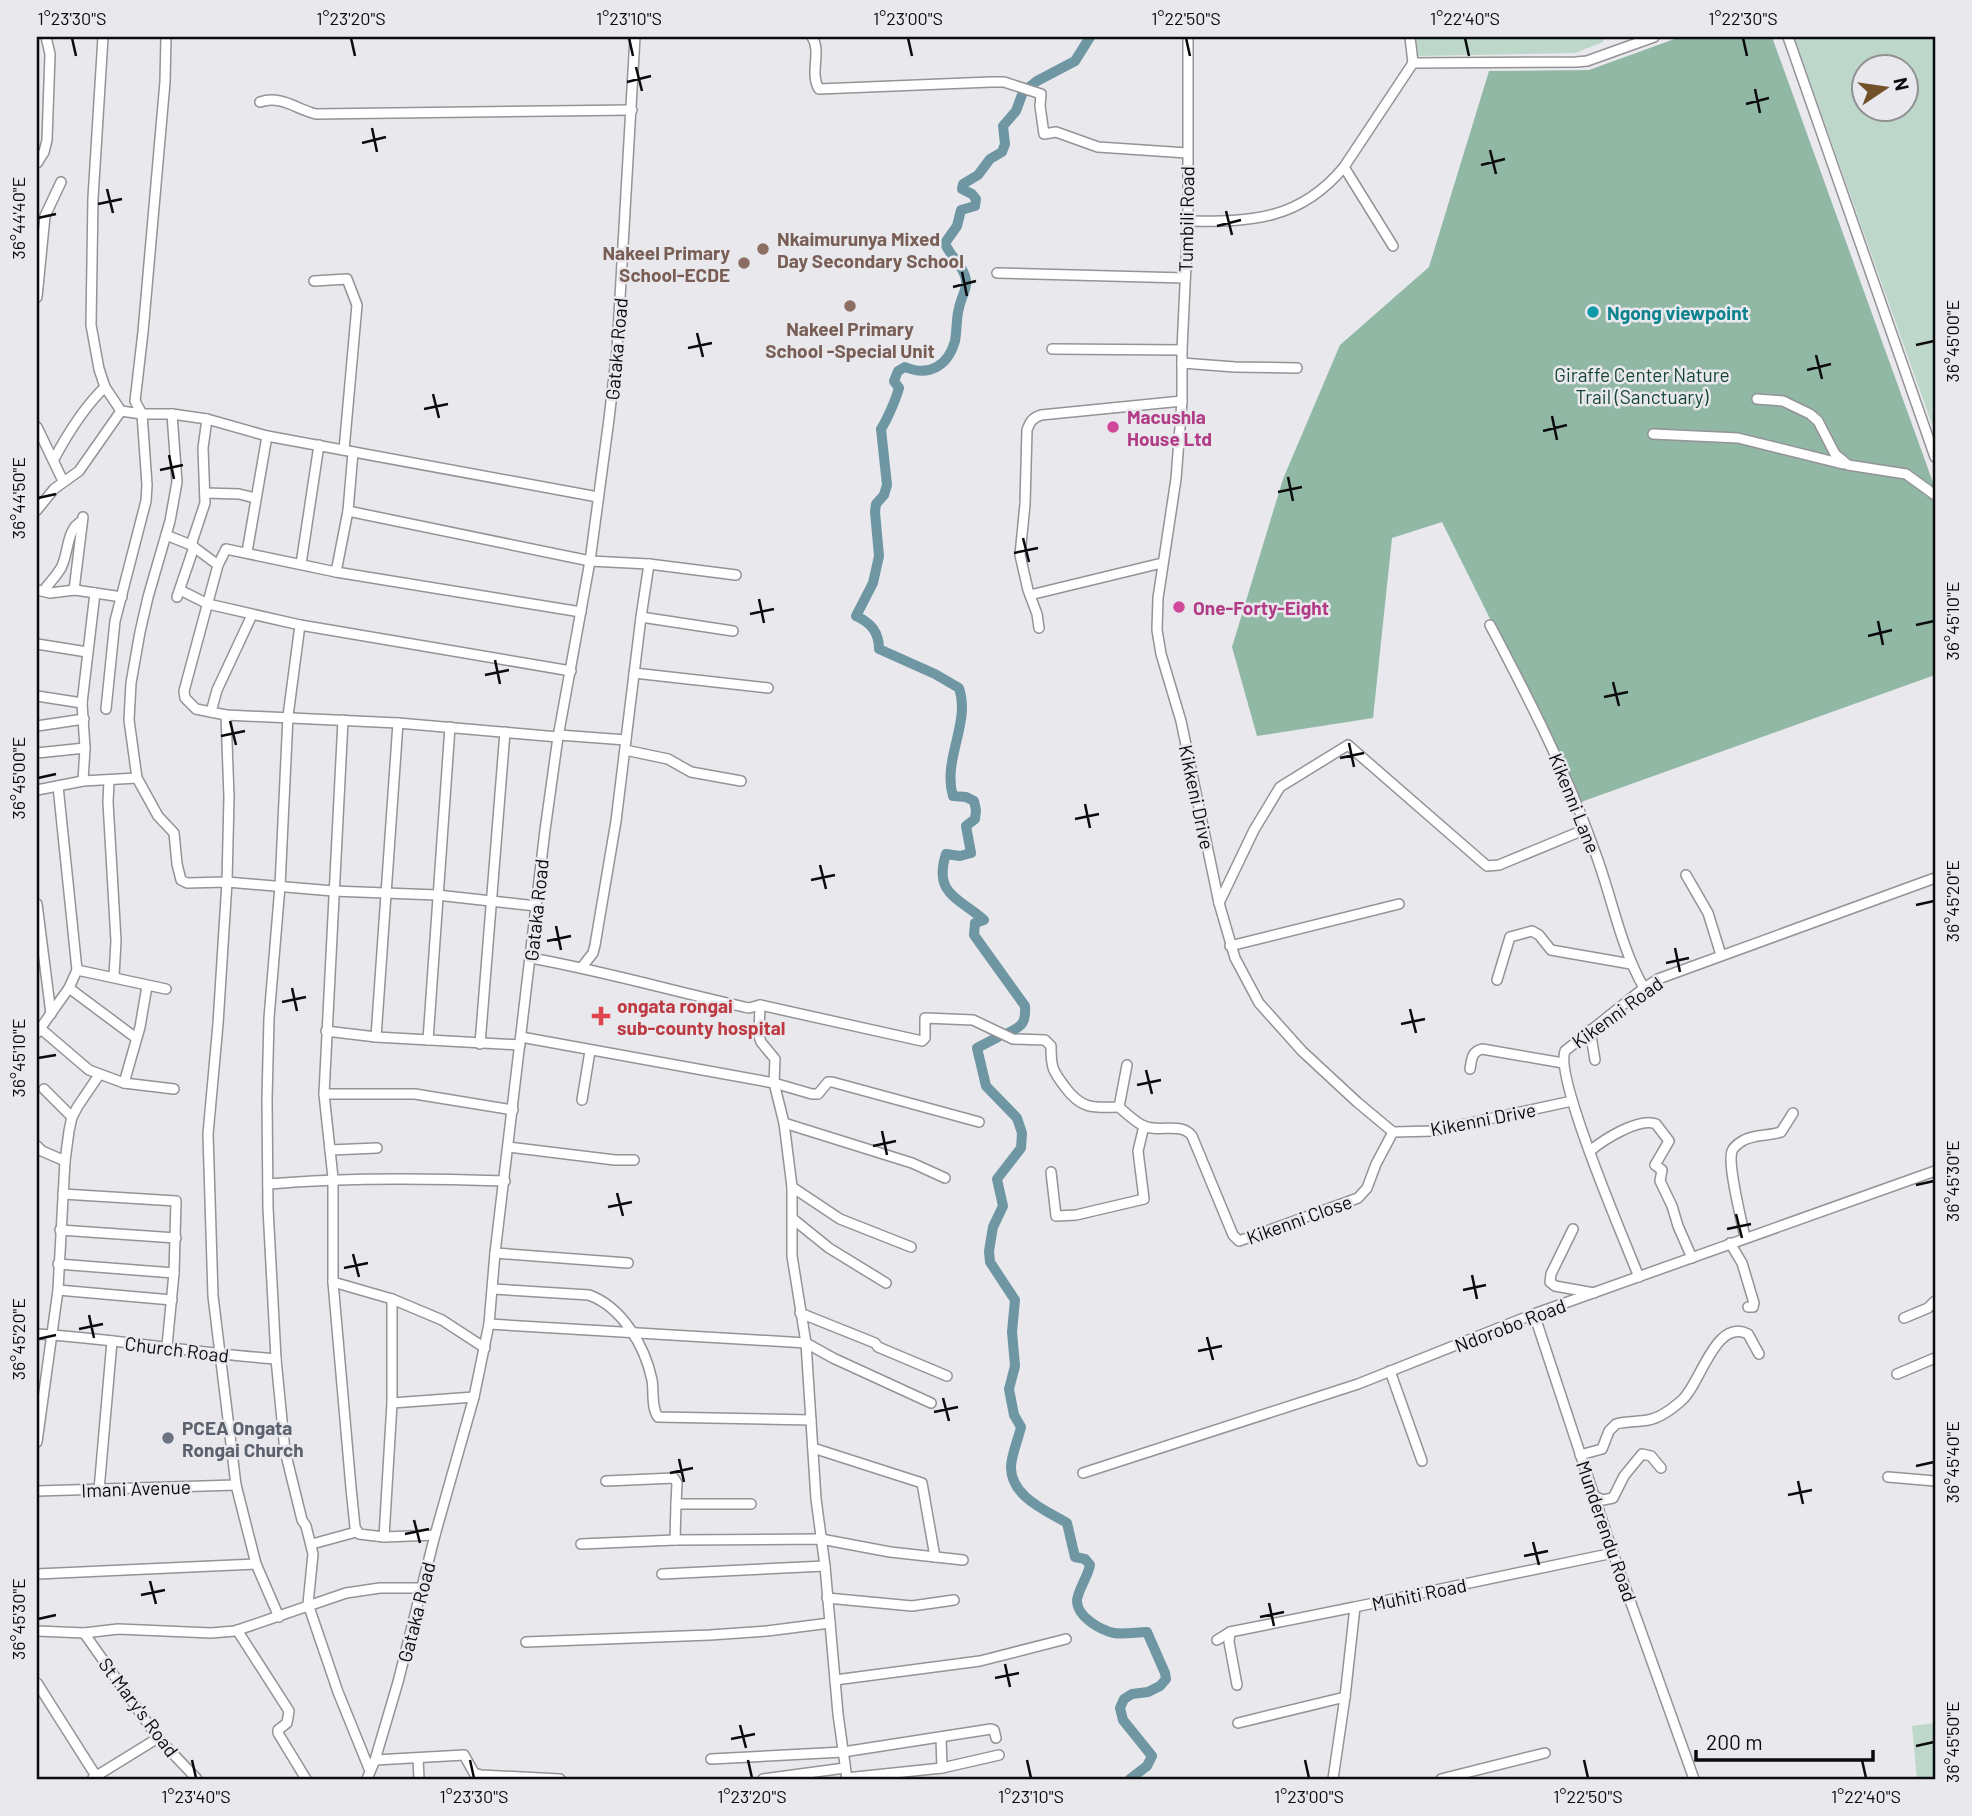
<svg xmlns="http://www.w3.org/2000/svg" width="1972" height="1816" font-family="Barlow,sans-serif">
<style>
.green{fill:#bdd7ca;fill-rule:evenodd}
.forest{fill:#91b7a5}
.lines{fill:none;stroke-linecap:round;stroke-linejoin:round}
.river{stroke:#6e96a3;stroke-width:10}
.minor-casing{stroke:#939398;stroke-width:12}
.minor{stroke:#fff;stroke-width:9}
.ticks{fill:none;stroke:#0b0b0d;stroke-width:2.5}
.education-dot{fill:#8d6e63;stroke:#e8e8ed;stroke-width:2.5}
.culture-dot{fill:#0f9aa8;stroke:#e8e8ed;stroke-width:2.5}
.hotel-dot{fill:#d1479c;stroke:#e8e8ed;stroke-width:2.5}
.health-dot{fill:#e0444e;stroke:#e8e8ed;stroke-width:2.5}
.worship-dot{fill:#6b7280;stroke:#e8e8ed;stroke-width:2.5}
.labels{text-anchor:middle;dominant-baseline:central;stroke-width:5;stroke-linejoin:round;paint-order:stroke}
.street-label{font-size:19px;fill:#0b0b0d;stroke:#e8e8ed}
.education-label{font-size:19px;font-weight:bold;fill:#785e54;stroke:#e8e8ed;text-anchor:start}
.culture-label{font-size:19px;font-weight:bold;fill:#0d838f;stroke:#e8e8ed;text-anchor:start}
.park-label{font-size:19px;fill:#154633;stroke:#e8e8ed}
.hotel-label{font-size:19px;font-weight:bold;fill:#b23c85;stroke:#e8e8ed;text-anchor:start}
.health-label{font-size:19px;font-weight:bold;fill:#be3a42;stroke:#e8e8ed;text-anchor:start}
.worship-label{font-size:19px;font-weight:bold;fill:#5b616d;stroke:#e8e8ed;text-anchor:start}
.neatline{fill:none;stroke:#0b0b0d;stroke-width:2.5}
.ticks-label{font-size:18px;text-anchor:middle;fill:#0b0b0d}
</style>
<rect width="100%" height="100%" fill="#e8e8ed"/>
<!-- green -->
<g class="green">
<polygon points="1416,37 1603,37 1603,42 1575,53 1418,56"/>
<path d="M 1794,37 L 1935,37 L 1935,433 ZM 1864,66 L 1906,66 L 1906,108 L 1864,108 Z"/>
<polygon points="1935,1723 1935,1779 1917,1779 1912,1726"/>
</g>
<!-- forest -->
<polygon class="forest" points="1680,37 1772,37 1935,488 1935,675 1581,802 1442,522 1392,538 1373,718 1257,736 1232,647 1283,479 1340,345 1429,267 1489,71 1589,70"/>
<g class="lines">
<!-- river -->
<g class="river">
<path d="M 1008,1033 C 1023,1026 1026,1022 1025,1006 L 974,935 L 975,923 L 984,920 C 959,898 933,894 946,854 L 960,856 L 971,853 L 966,826 L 975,819 L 976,810 L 974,801 L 966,797 L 953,796 C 942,760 971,723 959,688 L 935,674 L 879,649 C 879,632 871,623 856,616 L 873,583 L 879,556 L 875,512 L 876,504 L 884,495 L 887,485 L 881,429 C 887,420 896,399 899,388 L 894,381 L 898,371 L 905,367 C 929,377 948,366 955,341 C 957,330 956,319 959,308 C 961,297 969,287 965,276 C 961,263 949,255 945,243 L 957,226 L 961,210 L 975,206 L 976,199 L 972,194 L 962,189 L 963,184 L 978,175 L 990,159 L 1002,152 L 1005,144 L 1003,126 L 1016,111 L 1023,92 L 1037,81 L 1075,61 L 1090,37"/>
<path d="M 998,1037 L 977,1048 L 986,1086 L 1017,1118 L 1022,1133 L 1021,1148 L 997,1179 L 1003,1206 L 993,1227 L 989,1251 L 990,1262 L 1015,1300 L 1012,1332 L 1015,1366 L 1009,1389 L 1014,1415 L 1021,1427 C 1018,1440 1012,1453 1011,1466 C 1010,1496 1045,1510 1067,1523 L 1075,1557 L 1085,1559 L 1090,1565 C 1088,1577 1076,1593 1077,1602 C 1078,1617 1100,1630 1114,1633 C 1124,1635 1137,1632 1147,1632 L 1165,1673 L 1166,1679 L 1160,1686 L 1148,1692 L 1132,1694 L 1124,1699 L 1120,1708 L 1123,1720 L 1152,1756 L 1147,1766 L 1130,1779"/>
</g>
<!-- minor casing -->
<g class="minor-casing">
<g id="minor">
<polyline points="103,37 93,198 91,325 99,369 105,387 121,411 142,414 172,414 207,419 267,436 598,497"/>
<path d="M 812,37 C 822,52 809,73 819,89 L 991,82 L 1004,82 L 1041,94 L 1040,106 L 1044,134 L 1056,132 L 1098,147 L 1187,153"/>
<polyline points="1188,37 1188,221 1182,350 1182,401 1176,479 1158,598 1157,630 1161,654 1181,721 1219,903 1235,958 1259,1003 1302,1051 1357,1102 1393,1132"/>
<polyline points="1410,37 1413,63"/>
<polyline points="1788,37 1935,457"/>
<polyline points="1413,63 1576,62 1587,61 1654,37"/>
<path d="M 260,102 C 281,95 296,109 316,114 L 632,110"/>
<polyline points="37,163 44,152 47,140 50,54 46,37"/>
<polyline points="1344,167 1393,246"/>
<path d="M 1188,221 C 1252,222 1300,220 1344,167 L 1413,63"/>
<polyline points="997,273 1185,278"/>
<polyline points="314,281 347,279 357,305 344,450"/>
<polyline points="37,297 45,216 61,182"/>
<polyline points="1052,349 1182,350"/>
<polyline points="1182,363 1235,367 1297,368"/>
<polyline points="1757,399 1783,401 1810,414 1818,421 1835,454 1848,465 1906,474 1935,495"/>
<polyline points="172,414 177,482 170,521 148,597 140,632 131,683 129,720 137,778 158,816 174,833 177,864 181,880 187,883 227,882 333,891 437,895 536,906"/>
<polyline points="37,427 63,481"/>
<polyline points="1653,434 1738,438 1843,464"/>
<path d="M 54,459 C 68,433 84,407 105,387"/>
<polyline points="205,493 239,494 255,498"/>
<polyline points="37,510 54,489 79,471 121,411"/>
<polyline points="348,511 590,561 649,564 736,575"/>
<polyline points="166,535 191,545 218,565"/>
<polyline points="191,545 205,503 203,448 207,419"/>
<polyline points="247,552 267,436"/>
<polyline points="301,564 319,445"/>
<polyline points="336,572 348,511 353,452"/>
<polyline points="37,590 50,593 75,590 122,597"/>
<polyline points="74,590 83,517"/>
<polyline points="180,590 208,604 300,625 571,671"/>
<path d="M 43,591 C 49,584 56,576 61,568 C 69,553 66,529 82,521"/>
<polyline points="1030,595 1162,563"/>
<polyline points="177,597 194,547"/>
<polyline points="641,617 733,631"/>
<polyline points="300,625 288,716 280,886 269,1018 267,1099 268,1208 276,1359 285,1451 302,1520 306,1526 313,1554 308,1604 338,1692 370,1771"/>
<path d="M 1490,625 C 1529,699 1567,773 1595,852 C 1612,897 1620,946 1644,988"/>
<path d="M 1039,628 L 1037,614 L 1028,590 L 1020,555 L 1025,504 L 1027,430 C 1030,422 1032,418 1041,415 L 1182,401"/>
<polyline points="37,644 87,652"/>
<polyline points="634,673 768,688"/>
<polyline points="37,696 82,703"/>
<polyline points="106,709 115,621 146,501 147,485 142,414 135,401 143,332 165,82 166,37"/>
<polyline points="211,712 217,690 252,615"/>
<polyline points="226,715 229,797 227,882 218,1024 208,1134 213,1296 236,1485 256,1564 279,1617"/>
<polyline points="343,720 324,1094 333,1178 333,1282 351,1488 355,1527 359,1534 384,1537 435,1535"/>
<polyline points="37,726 84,719"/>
<polyline points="559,735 626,740"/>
<polyline points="558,737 398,723 226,715 196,709 185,698 184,691 218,565 226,549 336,572 581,612"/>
<polyline points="625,750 668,759 691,772 741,781"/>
<polyline points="37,753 85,748"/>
<polyline points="83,781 85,748 82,703 95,593"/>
<polyline points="109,781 108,802 116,941 114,976"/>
<polyline points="37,790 83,781 137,778"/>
<polyline points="1686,875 1708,913 1721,955"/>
<polyline points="1219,903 1254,830 1280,787 1348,745 1487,866 1499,865 1586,829"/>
<polyline points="37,904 51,1014"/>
<polyline points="1230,946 1399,904"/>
<path d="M 531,958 C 604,971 676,992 749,1008 L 760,1005 L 922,1041 L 925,1038 L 925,1018 L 973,1020 L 1013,1039 L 1045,1040 L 1051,1046 C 1051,1067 1052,1070 1065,1087 C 1081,1109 1093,1108 1119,1107"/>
<polyline points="582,967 593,953 595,945 616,821 641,617 649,564"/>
<polyline points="77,970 166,989"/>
<polyline points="1497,980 1510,937 1532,931 1539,935 1551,950 1631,964"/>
<polyline points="69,988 136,1038"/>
<polyline points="760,1005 759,1036 761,1042 775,1059 774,1083 784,1123 792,1187 792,1256 806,1343 816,1499 825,1566 838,1714 847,1779"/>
<polyline points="41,1029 89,1070 124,1083 174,1089"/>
<polyline points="1590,1030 1595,1060"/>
<polyline points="326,1031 376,1037 520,1045"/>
<polyline points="37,1033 69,988 77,970 58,786"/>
<polyline points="376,1037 398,723"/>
<polyline points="521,1037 774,1083 812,1094 818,1094 828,1082 832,1082 979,1122"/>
<polyline points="428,1040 450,727"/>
<polyline points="480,1044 505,732"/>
<path d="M 1127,1065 L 1119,1107 C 1126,1113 1134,1121 1142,1125 C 1158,1134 1181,1121 1192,1136 L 1233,1235 L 1239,1241 L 1358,1198 L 1367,1188 L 1376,1164 L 1393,1132"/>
<path d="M 1470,1069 C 1472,1059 1471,1052 1482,1049 L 1563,1063"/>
<polyline points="124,1083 140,1027 147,986"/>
<polyline points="44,1089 72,1117"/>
<polyline points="324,1094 415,1094 513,1110"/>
<polyline points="582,1100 590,1051"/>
<polyline points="784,1123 912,1163 945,1178"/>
<polyline points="1393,1132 1433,1131 1572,1101"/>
<polyline points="37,1146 42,1151 65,1161"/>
<polyline points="508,1147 615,1160 634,1160"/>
<polyline points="330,1150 377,1148"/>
<path d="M 1590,1151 C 1603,1140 1639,1117 1656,1124 L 1669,1141 L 1655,1165 L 1662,1170 L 1660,1181 L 1672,1206 L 1678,1226 L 1692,1258"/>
<polyline points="1051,1172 1056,1216 1076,1215 1144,1199 1138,1151 1144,1126"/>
<path d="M 268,1184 C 347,1177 426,1178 505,1181"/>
<polyline points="792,1187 840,1219 911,1247"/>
<polyline points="63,1194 176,1201 174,1273"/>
<polyline points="793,1219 829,1248 886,1283"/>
<polyline points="1573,1229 1551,1274 1550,1282 1555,1286 1594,1293"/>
<polyline points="60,1230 176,1238"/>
<path d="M 1745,1238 C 1742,1221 1727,1165 1732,1151 C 1734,1146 1739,1143 1744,1140 C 1756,1134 1769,1136 1781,1132 L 1793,1113"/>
<polyline points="1730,1243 1742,1263 1754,1303 1753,1307 1748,1307"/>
<polyline points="495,1253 628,1263"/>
<polyline points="58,1264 174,1273 167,1346"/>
<path d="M 1639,1277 C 1625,1242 1554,1077 1565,1051 L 1644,988 L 1658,979 L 1935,878"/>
<polyline points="333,1282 392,1299 442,1320 485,1348"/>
<path d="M 493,1289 L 589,1295 C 622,1307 645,1346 652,1380 C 654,1391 651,1407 658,1417 L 811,1420"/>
<polyline points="58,1290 172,1300"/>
<polyline points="800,1313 875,1343 878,1347 947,1376"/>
<polyline points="1534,1314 1613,1553 1694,1779"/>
<polyline points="1904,1318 1928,1308 1935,1301"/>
<polyline points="489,1324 806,1343 833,1358 931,1403"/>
<path d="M 37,1334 C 117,1339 196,1353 276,1359"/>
<polyline points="1390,1371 1422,1461"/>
<polyline points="1897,1374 1935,1358"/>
<polyline points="392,1403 474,1397"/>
<polyline points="37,1442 58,1290 65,1161 69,1131 72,1117 78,1106 99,1075"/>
<polyline points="813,1448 922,1483 935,1557"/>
<path d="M 1580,1455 L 1602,1449 L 1609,1431 L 1616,1424 C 1627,1421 1638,1422 1648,1420 C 1660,1418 1673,1408 1681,1401 C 1700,1386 1715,1317 1748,1334 L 1759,1354"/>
<polyline points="1083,1473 1358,1384 1534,1314 1935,1171"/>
<polyline points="1888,1477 1935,1481"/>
<polyline points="606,1481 674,1478 677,1483 676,1504"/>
<polyline points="99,1490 112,1341"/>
<polyline points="37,1491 236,1485"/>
<polyline points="1594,1496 1603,1500 1613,1498 1624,1476 1642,1454 1651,1456 1661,1468"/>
<polyline points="384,1537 392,1403 392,1299"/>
<polyline points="675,1540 676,1504 751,1504"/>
<polyline points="312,1544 356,1532"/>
<polyline points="581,1544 675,1540 821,1539 890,1552 963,1560"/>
<polyline points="37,1574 256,1564"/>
<polyline points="662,1574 825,1566"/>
<polyline points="827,1598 912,1606 954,1600"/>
<polyline points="237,1630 289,1711 287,1723 278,1730 278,1733 306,1779"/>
<polyline points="37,1631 84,1633 118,1629 211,1633 235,1631 346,1593 380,1588 423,1588"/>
<polyline points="1230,1632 1229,1642 1237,1685"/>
<polyline points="84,1633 158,1738 197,1779"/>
<polyline points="1217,1640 1230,1632 1355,1607"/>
<polyline points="526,1642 710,1635 767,1631 830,1623"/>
<polyline points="835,1680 980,1661 1066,1639"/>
<polyline points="37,1683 96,1776"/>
<polyline points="1238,1723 1345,1697"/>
<polyline points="941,1737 942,1768"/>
<polyline points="418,1758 419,1779"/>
<polyline points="711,1759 843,1752 991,1729 994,1730 996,1738"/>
<polyline points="375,1760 464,1755 474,1773 481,1775 560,1779"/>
<polyline points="93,1778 158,1738"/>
<polyline points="846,1778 942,1768 999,1755"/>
<polyline points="367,1779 375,1760 398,1682 435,1535 474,1397 489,1324 495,1253 545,830 558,737 590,561 609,419 617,350 635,37"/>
<polyline points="763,1779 845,1768"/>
<polyline points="1333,1779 1345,1697 1355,1607 1613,1553"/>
<polyline points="1441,1779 1545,1753"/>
</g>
</g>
<!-- minor -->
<use href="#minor" class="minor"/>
</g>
<!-- ticks -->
<path class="ticks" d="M 72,38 L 76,56M 351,38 L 355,56M 629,38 L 633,56M 908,38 L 912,56M 1186,38 L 1190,56M 1465,38 L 1469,56M 1743,38 L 1747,56M 636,67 L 642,91M 627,82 L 651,76M 1755,89 L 1760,113M 1746,104 L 1769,98M 372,128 L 377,152M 362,143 L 386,137M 1490,150 L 1496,174M 1481,165 L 1505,159M 107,189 L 113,213M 98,204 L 122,199M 1226,211 L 1232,235M 38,218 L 56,214M 1217,226 L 1241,220M 962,272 L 967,296M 953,287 L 976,281M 697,333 L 703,357M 1916,345 L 1934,341M 688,348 L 712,343M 1816,355 L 1822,379M 1807,370 L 1831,364M 433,394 L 439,418M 424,409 L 448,404M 1552,416 L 1557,440M 1543,431 L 1567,425M 169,455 L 174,479M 160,470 L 183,465M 1288,477 L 1293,501M 1278,492 L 1302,487M 38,498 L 56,494M 1023,538 L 1029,562M 1014,553 L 1038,548M 759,599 L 764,623M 750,614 L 774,609M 1878,621 L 1883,645M 1916,625 L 1934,621M 1868,636 L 1892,630M 495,660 L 500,684M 485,675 L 509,670M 1613,682 L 1619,706M 1604,697 L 1628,692M 230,721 L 236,745M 221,736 L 245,731M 1349,743 L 1354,767M 1340,758 L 1364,753M 38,778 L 56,774M 1085,804 L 1090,828M 1075,819 L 1099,814M 820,865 L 826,889M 811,880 L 835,875M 1916,905 L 1934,901M 556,926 L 561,950M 547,941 L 571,936M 1675,948 L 1680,972M 1666,963 L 1689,958M 292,988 L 297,1011M 282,1002 L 306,997M 1410,1009 L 1416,1033M 1401,1024 L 1425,1019M 38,1058 L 56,1055M 1146,1070 L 1152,1094M 1137,1085 L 1161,1080M 882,1131 L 887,1155M 873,1146 L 896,1141M 1916,1185 L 1934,1181M 617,1193 L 623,1216M 608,1207 L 632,1202M 1736,1214 L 1742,1238M 1727,1229 L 1751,1224M 353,1254 L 359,1277M 344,1268 L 368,1263M 1472,1275 L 1477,1299M 1463,1290 L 1486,1285M 89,1315 L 94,1338M 79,1329 L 103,1324M 1207,1337 L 1213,1360M 38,1339 L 56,1335M 1198,1351 L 1222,1346M 943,1398 L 949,1421M 934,1412 L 958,1407M 679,1459 L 684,1482M 1916,1466 L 1934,1462M 670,1473 L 693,1468M 1798,1481 L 1803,1504M 1788,1495 L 1812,1490M 414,1520 L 420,1543M 405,1534 L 429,1529M 1533,1542 L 1539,1565M 1524,1556 L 1548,1551M 150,1581 L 156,1604M 141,1595 L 165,1590M 1269,1603 L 1274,1626M 1260,1617 L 1284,1612M 38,1619 L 56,1615M 1005,1664 L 1010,1687M 995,1678 L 1019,1673M 740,1725 L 746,1748M 731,1739 L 755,1734M 1916,1746 L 1934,1742M 192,1760 L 196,1778M 470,1760 L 474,1778M 748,1760 L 752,1778M 1027,1760 L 1031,1778M 1305,1760 L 1309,1778M 1584,1760 L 1588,1778M 1862,1760 L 1866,1778"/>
<!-- markers -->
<g class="education-dot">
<circle cx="763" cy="249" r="7"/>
<circle cx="744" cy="263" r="7"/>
<circle cx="850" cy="306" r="7"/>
</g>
<circle class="culture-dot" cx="1593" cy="312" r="7"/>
<g class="hotel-dot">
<circle cx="1113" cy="427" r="7"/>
<circle cx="1179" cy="607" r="7"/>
</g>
<path class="health-dot" d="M597.5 1005.5h7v7h7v7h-7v7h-7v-7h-7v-7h7z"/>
<circle class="worship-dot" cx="168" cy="1438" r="7"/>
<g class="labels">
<!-- street labels -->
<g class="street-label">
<text transform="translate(1186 219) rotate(-89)">Tumbili Road</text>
<text transform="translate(616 349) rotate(-85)">Gataka Road</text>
<text transform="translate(1197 797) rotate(78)">Kikkeni Drive</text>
<text transform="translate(1575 803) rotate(68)">Kikenni Lane</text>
<text transform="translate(536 910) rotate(-84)">Gataka Road</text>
<text transform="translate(1617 1012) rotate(-36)">Kikenni Road</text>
<text transform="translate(1483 1119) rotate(-11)">Kikenni Drive</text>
<text transform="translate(1299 1219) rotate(-20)">Kikenni Close</text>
<text transform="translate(1510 1325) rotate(-21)">Ndorobo Road</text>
<text transform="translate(177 1349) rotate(7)">Church Road</text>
<text transform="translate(136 1488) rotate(-2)">Imani Avenue</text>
<text transform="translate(1607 1531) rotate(71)">Munderendu Road</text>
<text transform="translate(1419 1594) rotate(-12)">Muhiti Road</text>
<text transform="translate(416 1612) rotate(-76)">Gataka Road</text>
<text transform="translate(139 1707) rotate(53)">St Mary's Road</text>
</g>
<!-- education labels -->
<g class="education-label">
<text x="777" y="238">Nkaimurunya Mixed<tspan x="777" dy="22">Day Secondary School</tspan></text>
<text x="730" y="252" text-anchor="end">Nakeel Primary<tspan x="730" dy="22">School-ECDE</tspan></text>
<text x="850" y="328" text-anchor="middle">Nakeel Primary<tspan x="850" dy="22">School -Special Unit</tspan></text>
</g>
<!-- culture labels -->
<g class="culture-label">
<text x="1607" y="312">Ngong viewpoint</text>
</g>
<!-- park labels -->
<g class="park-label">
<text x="1642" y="374">Giraffe Center Nature<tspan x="1642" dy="22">Trail (Sanctuary)</tspan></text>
</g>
<!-- hotel labels -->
<g class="hotel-label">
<text x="1127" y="416">Macushla<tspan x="1127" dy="22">House Ltd</tspan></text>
<text x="1193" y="607">One-Forty-Eight</text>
</g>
<!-- health labels -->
<g class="health-label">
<text x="617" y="1005">ongata rongai<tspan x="617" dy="22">sub-county hospital</tspan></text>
</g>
<!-- worship labels -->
<g class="worship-label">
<text x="182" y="1427">PCEA Ongata<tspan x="182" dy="22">Rongai Church</tspan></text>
</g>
</g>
<!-- border -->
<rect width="1972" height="1816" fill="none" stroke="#e8e8ed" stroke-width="77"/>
<!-- north arrow -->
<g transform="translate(1885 88) rotate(77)"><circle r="33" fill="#e8e8ed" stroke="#909093" stroke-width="2"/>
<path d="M0-5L12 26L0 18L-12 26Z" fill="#725128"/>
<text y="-10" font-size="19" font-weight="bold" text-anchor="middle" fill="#0b0b0d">N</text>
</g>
<!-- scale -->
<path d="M1696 1750v10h177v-10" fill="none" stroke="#0b0b0d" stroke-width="3.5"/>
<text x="1706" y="1750" font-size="21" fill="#0b0b0d" stroke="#e8e8ed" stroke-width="5" paint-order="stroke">200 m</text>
<rect x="38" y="38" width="1896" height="1740" class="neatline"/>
<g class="ticks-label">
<text x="72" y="25">1°23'30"S</text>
<text x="351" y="25">1°23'20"S</text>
<text x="629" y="25">1°23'10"S</text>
<text x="908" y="25">1°23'00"S</text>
<text x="1186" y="25">1°22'50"S</text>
<text x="1465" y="25">1°22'40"S</text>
<text x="1743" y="25">1°22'30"S</text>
<text transform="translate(19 218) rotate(-90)" y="6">36°44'40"E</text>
<text transform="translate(1953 341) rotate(-90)" y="6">36°45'00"E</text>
<text transform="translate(19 498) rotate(-90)" y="6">36°44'50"E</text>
<text transform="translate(1953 621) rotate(-90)" y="6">36°45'10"E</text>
<text transform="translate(19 778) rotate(-90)" y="6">36°45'00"E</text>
<text transform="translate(1953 901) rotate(-90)" y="6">36°45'20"E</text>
<text transform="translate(19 1058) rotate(-90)" y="6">36°45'10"E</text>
<text transform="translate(1953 1181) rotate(-90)" y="6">36°45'30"E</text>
<text transform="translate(19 1339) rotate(-90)" y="6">36°45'20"E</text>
<text transform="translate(1953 1462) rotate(-90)" y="6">36°45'40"E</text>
<text transform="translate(19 1619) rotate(-90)" y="6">36°45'30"E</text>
<text transform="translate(1953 1742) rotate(-90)" y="6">36°45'50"E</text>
<text x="196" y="1803">1°23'40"S</text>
<text x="474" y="1803">1°23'30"S</text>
<text x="752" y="1803">1°23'20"S</text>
<text x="1031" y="1803">1°23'10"S</text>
<text x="1309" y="1803">1°23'00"S</text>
<text x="1588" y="1803">1°22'50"S</text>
<text x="1866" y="1803">1°22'40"S</text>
</g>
</svg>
